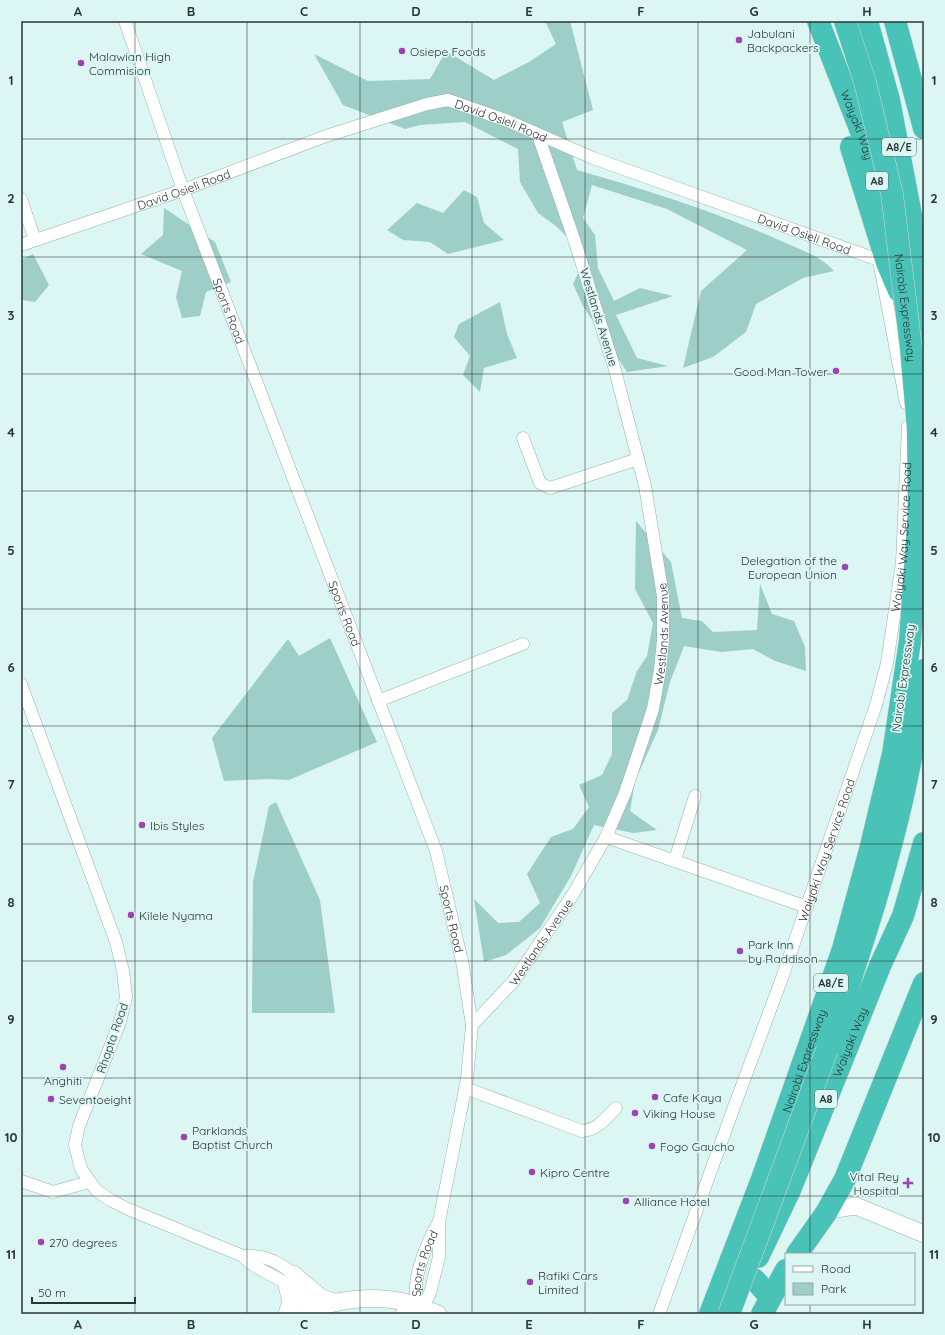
<svg xmlns="http://www.w3.org/2000/svg" width="945" height="1335" font-family="Quicksand,sans-serif">
<style>
.green{fill:#9ecec8}
.lines{fill:none;stroke-linecap:round;stroke-linejoin:round}
.street-casing{stroke:#97b1ae;stroke-width:13}
.secondary-casing{stroke:#97b1ae;stroke-width:18}
.highway-casing{stroke:#d5d7d6;stroke-width:23}
.street{stroke:#fff;stroke-width:12}
.secondary{stroke:#fff;stroke-width:17}
.highway{stroke:#49c3b8;stroke-width:22}
.highway-bridge-casing{stroke:#d5d7d6;stroke-width:23;stroke-linecap:butt}
.highway-bridge{stroke:#49c3b8;stroke-width:22}
.grid{fill:none;stroke:#2b3534;stroke-width:1;stroke-opacity:0.55}
.poi-dot{fill:#9d43af;stroke:#dbf6f3;stroke-width:1.5}
.labels{text-anchor:middle;dominant-baseline:central;stroke-width:3.5;stroke-linejoin:round;paint-order:stroke}
.shield{fill:#dbf6f3;stroke:#606f6d;stroke-width:1}
.shield-label{font-size:11px;font-weight:bold;fill:#2b3534}
.poi-label{font-size:12px;fill:#2b3534;stroke:#dbf6f3;text-anchor:start}
.street-label{font-size:12px;fill:#2b3534;stroke:#dbf6f3}
.neatline{fill:none;stroke:#2b3534;stroke-width:1.5}
.grid-label{font-size:13px;text-anchor:middle;font-weight:bold;fill:#2b3534}
</style>
<rect width="100%" height="100%" fill="#dbf6f3"/>
<!-- green -->
<g class="green">
<path d="M 545,21 L 570,21 L 593,110 L 562,122 L 577,170 C 647,190 713,211 779,240 C 798,249 820,255 834,271 L 803,278 L 756,304 L 746,332 L 713,357 L 683,368 L 701,291 L 747,250 L 667,209 L 592,185 L 583,218 L 595,235 L 598,268 L 614,301 L 640,288 L 673,296 L 616,315 L 637,358 L 668,366 L 627,372 L 583,306 L 573,284 L 586,256 L 556,226 L 538,213 L 520,182 L 518,149 L 465,122 L 420,125 L 405,129 L 343,105 L 314,54 L 368,81 L 430,79 L 446,51 L 494,80 L 529,62 L 556,44 Z"/>
<polygon points="464,190 477,197 484,223 504,240 448,254 430,242 403,240 387,230 417,203 443,213"/>
<polygon points="164,208 215,242 231,282 206,292 200,316 182,318 176,297 182,271 141,254 163,235"/>
<polygon points="33,254 49,285 35,302 21,300 21,260"/>
<polygon points="500,302 507,334 517,358 484,368 480,392 463,375 470,356 454,337 459,324"/>
<polygon points="636,521 671,562 682,618 702,621 713,632 757,630 760,584 772,614 794,621 805,647 806,671 775,661 753,649 721,652 684,646 670,682 658,730 635,781 630,811 657,830 633,833 594,825 571,876 540,928 506,955 484,962 474,899 498,923 519,922 540,903 527,874 551,837 573,829 589,807 579,785 602,775 612,754 612,713 627,700 637,671 647,656 653,623 635,589"/>
<polygon points="330,638 377,742 289,780 268,779 224,781 212,738 288,639 299,656"/>
<polygon points="276,802 320,900 335,1013 252,1013 253,882 269,806"/>
</g>
<g class="lines">
<!-- street casing -->
<g class="street-casing">
<g id="street">
<path id="s1" d="M 125,21 L 183,190 L 436,851 L 462,961 L 472,1025 L 467,1079 L 439,1222 L 439,1257 L 430,1293 L 426,1301 L 418,1307 L 401,1314"/>
<polyline points="21,199 35,240"/>
<path id="s2" d="M 21,245 L 183,190 L 326,136 L 427,104 L 448,100 L 508,121 L 593,158 L 887,263"/>
<polyline points="880,266 906,403"/>
<polyline points="523,438 540,483 550,488 638,459"/>
<path d="M 21,684 L 116,942 L 123,971 L 126,997 L 120,1022 L 79,1126 L 75,1145 L 81,1169 L 96,1190 L 110,1200 L 128,1209 L 243,1256 C 270,1254 295,1269 306,1293 C 310,1300 312,1307 310,1314"/>
<polyline points="378,701 523,644"/>
<polyline points="606,837 807,907"/>
<polyline points="675,860 695,796"/>
<path id="s3" d="M 472,1025 L 513,982 L 572,896 L 606,837 L 625,793 L 653,709 L 660,670 L 663,640 L 663,596 L 645,486 L 615,370 L 575,242 L 538,135"/>
<path d="M 465,1088 L 582,1131 C 597,1130 605,1119 616,1108"/>
<polyline points="21,1181 53,1192 89,1182"/>
<path d="M 243,1256 C 254,1269 271,1273 285,1283 C 295,1290 301,1302 312,1309"/>
<path id="s4" d="M 422,1311 C 405,1291 427,1243 438,1223"/>
<path id="s5" d="M 659,1314 L 734,1107 L 782,978 L 876,705 L 887,663 L 902,563 L 908,426"/>
</g>
</g>
<!-- secondary casing -->
<g class="secondary-casing">
<g id="secondary">
<polyline points="826,1213 835,1209 856,1206 924,1234"/>
<polyline points="293,1274 320,1297 335,1303"/>
<polyline points="287,1285 291,1302 287,1314"/>
<path d="M 302,1314 C 329,1300 369,1295 400,1301 C 413,1304 426,1309 438,1314"/>
</g>
</g>
<!-- highway casing -->
<g class="highway-casing">
<g id="highway">
<path id="s6" d="M 818,21 L 862,134 L 888,217"/>
<polyline points="867,21 889,100 924,283"/>
<polyline points="895,21 924,128"/>
<polyline points="851,147 887,263 899,291 907,296"/>
<polyline points="910,286 924,345"/>
<path d="M 827,1050 C 859,955 891,861 910,763 C 917,733 920,701 924,670"/>
<polyline points="797,1254 826,1213 845,1179 924,983"/>
<path id="s7" d="M 758,1257 L 790,1190 L 880,966 L 903,916 L 924,843"/>
<polyline points="747,1275 755,1280 770,1297"/>
<path id="s8" d="M 710,1314 L 762,1179 L 843,949 L 870,850 L 893,754 L 910,641"/>
<polyline points="762,1314 786,1270"/>
</g>
</g>
<!-- street -->
<use href="#street" class="street"/>
<!-- secondary -->
<use href="#secondary" class="secondary"/>
<!-- highway -->
<use href="#highway" class="highway"/>
<!-- highway-bridge casing -->
<g class="highway-bridge-casing">
<g id="highway-bridge">
<path id="s9" d="M 845,21 L 865,82 L 892,194 L 911,348 L 918,428 L 919,511 L 910,641"/>
<polyline points="729,1314 827,1050"/>
</g>
</g>
<!-- highway-bridge -->
<use href="#highway-bridge" class="highway-bridge"/>
</g>
<!-- grid -->
<path class="grid" d="M 135,21 L 135,1314M 247,21 L 247,1314M 360,21 L 360,1314M 472,21 L 472,1314M 585,21 L 585,1314M 698,21 L 698,1314M 810,21 L 810,1254M 21,139 L 924,139M 21,257 L 924,257M 21,374 L 924,374M 21,491 L 924,491M 21,609 L 924,609M 21,726 L 924,726M 21,844 L 924,844M 21,961 L 924,961M 21,1078 L 924,1078M 21,1196 L 924,1196M 810,1304 L 810,1314"/>
<!-- markers -->
<g class="poi-dot">
<circle cx="739" cy="40" r="4"/>
<circle cx="402" cy="51" r="4"/>
<circle cx="81" cy="63" r="4"/>
<circle cx="836" cy="371" r="4"/>
<circle cx="845" cy="567" r="4"/>
<circle cx="142" cy="825" r="4"/>
<circle cx="131" cy="915" r="4"/>
<circle cx="740" cy="951" r="4"/>
<circle cx="63" cy="1067" r="4"/>
<circle cx="655" cy="1097" r="4"/>
<circle cx="51" cy="1099" r="4"/>
<circle cx="635" cy="1113" r="4"/>
<circle cx="184" cy="1137" r="4"/>
<circle cx="652" cy="1146" r="4"/>
<circle cx="532" cy="1172" r="4"/>
<path d="M906 1177h4v4h4v4h-4v4h-4v-4h-4v-4h4z"/>
<circle cx="626" cy="1201" r="4"/>
<circle cx="41" cy="1242" r="4"/>
<circle cx="530" cy="1282" r="4"/>
</g>
<g class="labels">
<!-- shield labels -->
<g class="shield">
<rect x="882" y="138" width="34" height="18" rx="3"/>
<rect x="866" y="172" width="22" height="18" rx="3"/>
<rect x="814" y="974" width="34" height="18" rx="3"/>
<rect x="815" y="1090" width="22" height="18" rx="3"/>
</g>
<g class="shield-label">
<text x="899" y="147">A8/E</text>
<text x="877" y="181">A8</text>
<text x="831" y="983">A8/E</text>
<text x="826" y="1099">A8</text>
</g>
<!-- poi labels -->
<g class="poi-label">
<text x="747" y="33">Jabulani<tspan x="747" dy="14">Backpackers</tspan></text>
<text x="410" y="51">Osiepe Foods</text>
<text x="89" y="56">Malawian High<tspan x="89" dy="14">Commision</tspan></text>
<text x="828" y="371" text-anchor="end">Good Man Tower</text>
<text x="837" y="560" text-anchor="end">Delegation of the<tspan x="837" dy="14">European Union</tspan></text>
<text x="150" y="825">Ibis Styles</text>
<text x="139" y="915">Kilele Nyama</text>
<text x="748" y="944">Park Inn<tspan x="748" dy="14">by Raddison</tspan></text>
<text x="63" y="1080" text-anchor="middle">Anghiti</text>
<text x="663" y="1097">Cafe Kaya</text>
<text x="59" y="1099">Seventoeight</text>
<text x="643" y="1113">Viking House</text>
<text x="192" y="1130">Parklands<tspan x="192" dy="14">Baptist Church</tspan></text>
<text x="660" y="1146">Fogo Gaucho</text>
<text x="540" y="1172">Kipro Centre</text>
<text x="899" y="1176" text-anchor="end">Vital Rey<tspan x="899" dy="14">Hospital</tspan></text>
<text x="634" y="1201">Alliance Hotel</text>
<text x="49" y="1242">270 degrees</text>
<text x="538" y="1275">Rafiki Cars<tspan x="538" dy="14">Limited</tspan></text>
</g>
<!-- street labels -->
<g class="street-label">
<text stroke="none"><textPath href="#s2" startOffset="508">David Osieli Road</textPath></text>
<text stroke="none"><textPath href="#s6" startOffset="111">Waiyaki Way</textPath></text>
<text stroke="none"><textPath href="#s2" startOffset="172">David Osieli Road</textPath></text>
<text stroke="none"><textPath href="#s2" startOffset="832">David Osieli Road</textPath></text>
<text stroke="none"><textPath href="#s9" startOffset="294">Nairobi Expressway</textPath></text>
<text stroke="none"><textPath href="#s1" startOffset="308">Sports Road</textPath></text>
<text transform="translate(599 317) rotate(73)">Westlands Avenue</text>
<text stroke="none"><textPath href="#s5" startOffset="817">Waiyaki Way Service Road</textPath></text>
<text stroke="none"><textPath href="#s1" startOffset="632">Sports Road</textPath></text>
<text stroke="none"><textPath href="#s3" startOffset="444">Westlands Avenue</textPath></text>
<text transform="translate(903 678) rotate(-82)">Nairobi Expressway</text>
<text stroke="none"><textPath href="#s5" startOffset="493">Waiyaki Way Service Road</textPath></text>
<text stroke="none"><textPath href="#s1" startOffset="956">Sports Road</textPath></text>
<text stroke="none"><textPath href="#s3" startOffset="108">Westlands Avenue</textPath></text>
<text transform="translate(112 1038) rotate(-71)">Rhapta Road</text>
<text stroke="none"><textPath href="#s7" startOffset="234">Waiyaki Way</textPath></text>
<text stroke="none"><textPath href="#s8" startOffset="270">Nairobi Expressway</textPath></text>
<text stroke="none"><textPath href="#s4" startOffset="50">Sports Road</textPath></text>
</g>
</g>
<!-- border -->
<rect width="945" height="1335" fill="none" stroke="#dbf6f3" stroke-width="44"/>
<!-- legend -->
<rect x="785" y="1253" width="130" height="52" fill="#dbf6f3" stroke="#95a9a7"/>
<rect x="793" y="1266" width="20" height="6" fill="#ffffff" stroke="#95a9a7"/>
<text x="821" y="1273" font-size="12" fill="#2b3534">Road</text>
<rect x="793" y="1283" width="20" height="12" fill="#9ecec8" stroke="#95a9a7"/>
<text x="821" y="1293" font-size="12" fill="#2b3534">Park</text>
<!-- scale -->
<path d="M32 1297v6h103v-6" fill="none" stroke="#2b3534" stroke-width="2"/>
<text x="38" y="1297" font-size="12" fill="#2b3534" stroke="#dbf6f3" stroke-width="3" paint-order="stroke">50 m</text>
<rect x="22" y="22" width="901" height="1291" class="neatline"/>
<g class="grid-label">
<text x="78" y="16">A</text>
<text x="191" y="16">B</text>
<text x="304" y="16">C</text>
<text x="416" y="16">D</text>
<text x="529" y="16">E</text>
<text x="641" y="16">F</text>
<text x="754" y="16">G</text>
<text x="867" y="16">H</text>
<text x="11" y="85">1</text>
<text x="934" y="85">1</text>
<text x="11" y="203">2</text>
<text x="934" y="203">2</text>
<text x="11" y="320">3</text>
<text x="934" y="320">3</text>
<text x="11" y="437">4</text>
<text x="934" y="437">4</text>
<text x="11" y="555">5</text>
<text x="934" y="555">5</text>
<text x="11" y="672">6</text>
<text x="934" y="672">6</text>
<text x="11" y="789">7</text>
<text x="934" y="789">7</text>
<text x="11" y="907">8</text>
<text x="934" y="907">8</text>
<text x="11" y="1024">9</text>
<text x="934" y="1024">9</text>
<text x="11" y="1142">10</text>
<text x="934" y="1142">10</text>
<text x="11" y="1259">11</text>
<text x="934" y="1259">11</text>
<text x="78" y="1329">A</text>
<text x="191" y="1329">B</text>
<text x="304" y="1329">C</text>
<text x="416" y="1329">D</text>
<text x="529" y="1329">E</text>
<text x="641" y="1329">F</text>
<text x="754" y="1329">G</text>
<text x="867" y="1329">H</text>
</g>
</svg>
